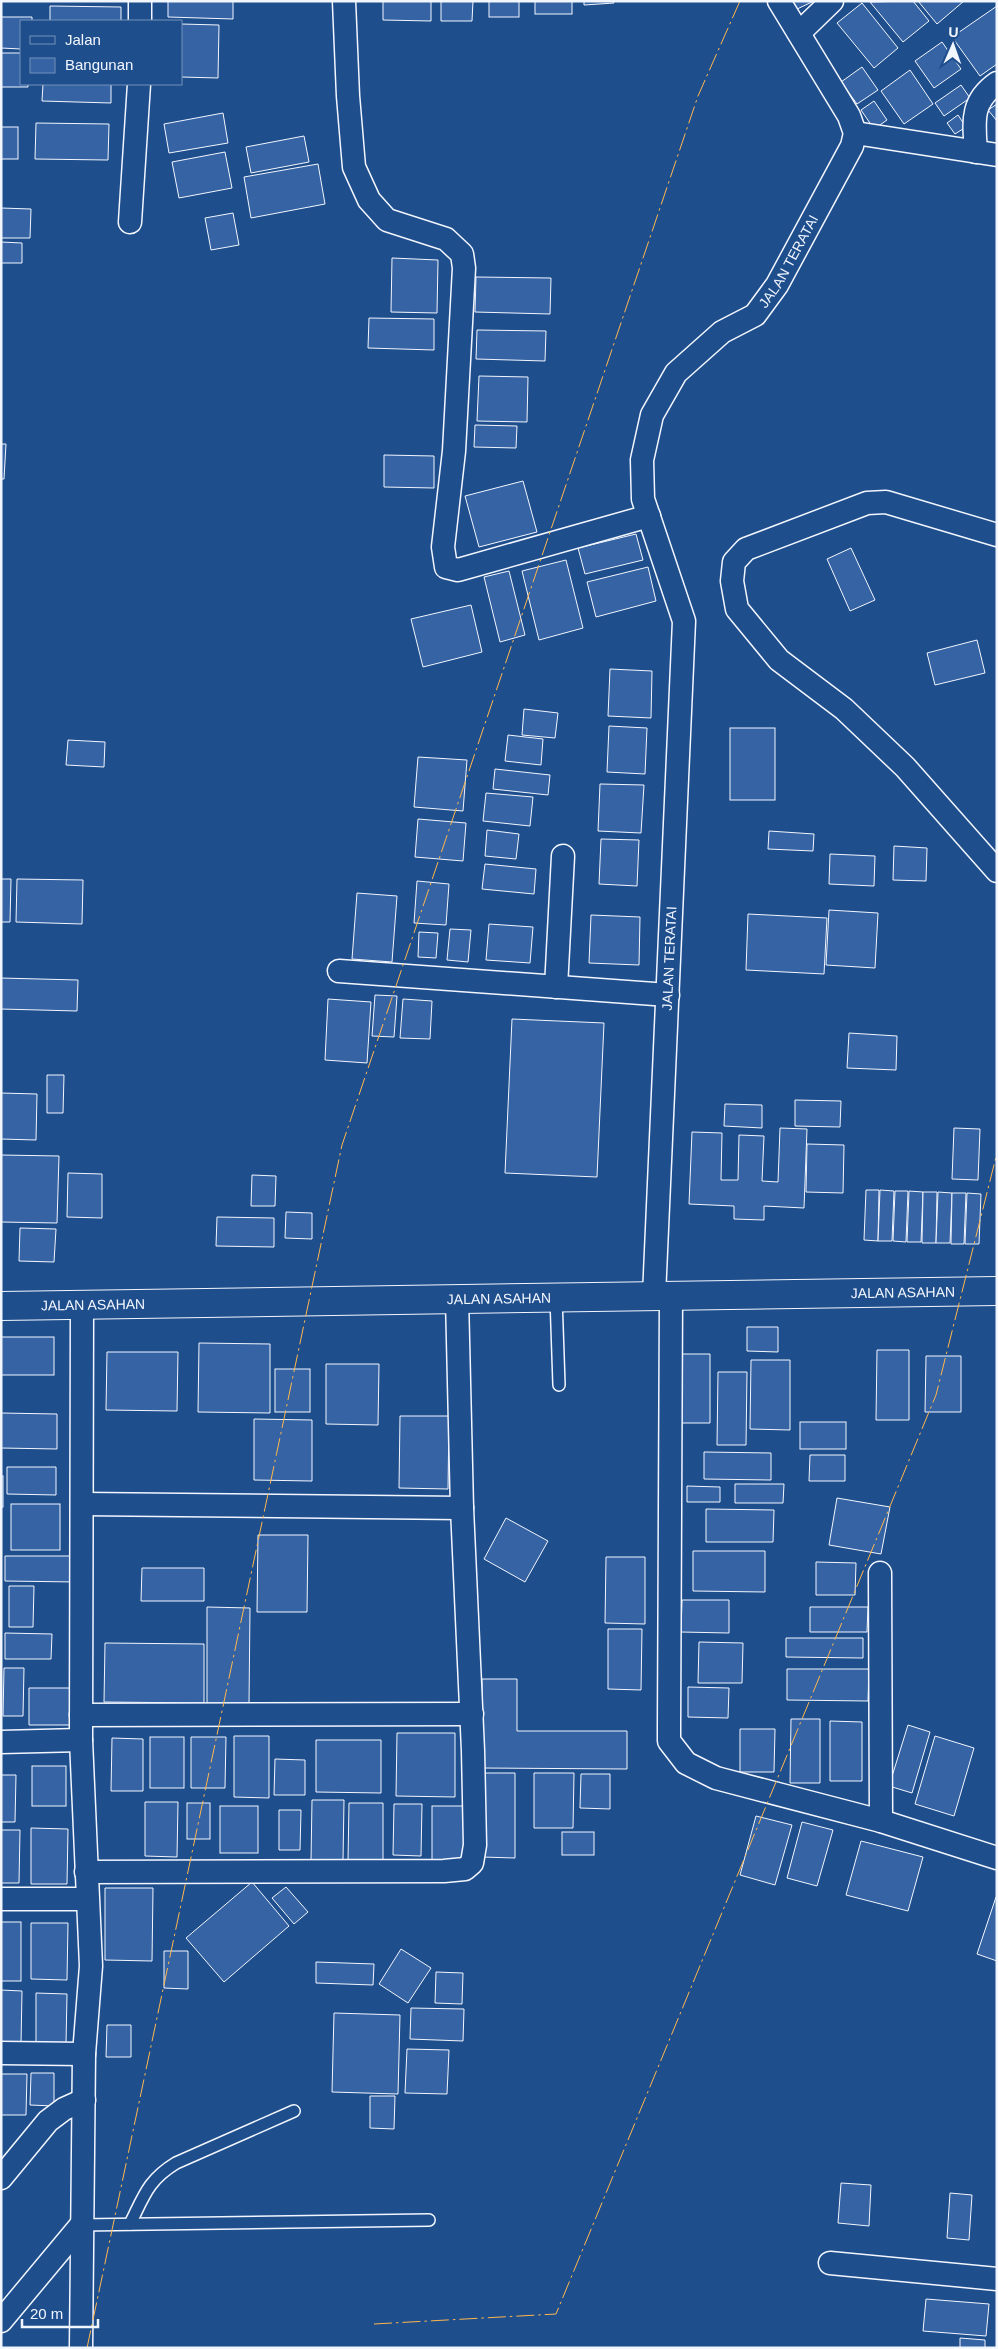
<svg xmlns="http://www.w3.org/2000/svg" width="998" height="2349" font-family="Arial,sans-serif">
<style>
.building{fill:#3563a3;stroke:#f2f6ff}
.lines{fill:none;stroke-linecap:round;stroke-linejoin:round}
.lane-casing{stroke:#f2f6ff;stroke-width:14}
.street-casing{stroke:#f2f6ff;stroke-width:25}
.primary-casing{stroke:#f2f6ff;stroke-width:30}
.lane{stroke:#1f4e8c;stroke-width:11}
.street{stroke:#1f4e8c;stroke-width:22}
.primary{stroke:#1f4e8c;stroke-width:28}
.power{stroke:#ffb74d;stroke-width:1;stroke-dasharray:18 4 2.5 4;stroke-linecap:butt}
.labels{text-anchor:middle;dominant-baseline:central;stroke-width:4;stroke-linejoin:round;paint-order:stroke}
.street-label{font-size:14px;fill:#f2f6ff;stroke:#1f4e8c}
</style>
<rect width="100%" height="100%" fill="#1f4e8c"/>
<!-- building -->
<g class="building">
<polygon points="168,1 233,1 233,19 168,17"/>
<polygon points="383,1 431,1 431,21 383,20"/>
<polygon points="441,1 473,1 472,21 441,21"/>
<rect x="489" y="1" width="30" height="16"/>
<rect x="535" y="1" width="37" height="13"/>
<polygon points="584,1 613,1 614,3 584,5"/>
<polygon points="788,1 814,1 793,11"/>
<polygon points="913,1 929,21 903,42 870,2"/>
<polygon points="918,1 964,1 937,24"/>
<polygon points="862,3 898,48 874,68 837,23"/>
<polygon points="50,6 121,7 121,21 50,21"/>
<polygon points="997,6 997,64 980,76 952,37"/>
<polygon points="1,17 32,17 32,21 21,21 21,49 1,48"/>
<polygon points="181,24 219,25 218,78 181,77"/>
<polygon points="942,42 961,69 934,88 915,61"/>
<polygon points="1,53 21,53 21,84 28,84 28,87 1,87"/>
<polygon points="862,67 878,90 857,104 841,82"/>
<polygon points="910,70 933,104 904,124 881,91"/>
<polygon points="43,84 111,84 111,103 42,101"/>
<polygon points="961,85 970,98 944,116 935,103"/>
<polygon points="874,101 887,120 874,129 861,110"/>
<polygon points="997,104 997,121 988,110"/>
<polygon points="223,113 228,143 169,153 164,124"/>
<polygon points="958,115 966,127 955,134 947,123"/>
<polygon points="36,123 109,124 108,160 35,159"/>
<rect x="1" y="127" width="17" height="32"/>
<polygon points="304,136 309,162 251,173 246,147"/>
<polygon points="225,152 232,188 179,198 172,162"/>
<polygon points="318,164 325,204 251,218 244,177"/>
<polygon points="1,208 31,209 30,238 1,238"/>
<polygon points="233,213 239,245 211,250 205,218"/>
<polygon points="1,242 22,243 22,263 1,263"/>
<polygon points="392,258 438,260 437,313 391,312"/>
<polygon points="476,277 551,278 550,314 475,312"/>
<polygon points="369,318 434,319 434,350 368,348"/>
<polygon points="477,330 546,331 545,361 476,359"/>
<polygon points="479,376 528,377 527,422 477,421"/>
<polygon points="475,425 517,426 516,448 474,447"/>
<polygon points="1,444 6,444 4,479 1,479"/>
<polygon points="384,455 434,456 434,488 384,487"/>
<polygon points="523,481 537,532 479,547 465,496"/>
<polygon points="636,534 643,560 585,574 578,548"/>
<polygon points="851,548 875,600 850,611 827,559"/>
<polygon points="566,560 583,628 539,640 522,571"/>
<polygon points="648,567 656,601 596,617 587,582"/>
<polygon points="509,571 525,635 500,642 484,577"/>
<polygon points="471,605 482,652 423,667 411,619"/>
<polygon points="977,640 985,673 935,685 927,653"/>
<polygon points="610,669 652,671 651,718 608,716"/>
<polygon points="524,709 558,713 555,738 522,735"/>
<polygon points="609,726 647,728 645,774 607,772"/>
<rect x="730" y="728" width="45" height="72"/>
<polygon points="508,735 543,739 541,765 505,761"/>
<polygon points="68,740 105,742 104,767 66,765"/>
<polygon points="418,757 467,760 463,811 414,807"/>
<polygon points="495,769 550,775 548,795 493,789"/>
<polygon points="600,784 644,785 641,833 598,831"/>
<polygon points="486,793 533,797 530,826 483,821"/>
<polygon points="418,819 466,823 463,861 415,857"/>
<polygon points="487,830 519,834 516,859 485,856"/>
<polygon points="769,831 814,834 813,851 768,849"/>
<polygon points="601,839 639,840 637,886 599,884"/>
<polygon points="894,846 927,848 926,881 893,880"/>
<polygon points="830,854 875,856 874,886 829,884"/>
<polygon points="485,864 536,869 534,894 482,889"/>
<polygon points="1,879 11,879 10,922 1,922"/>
<polygon points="17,879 83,880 82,924 16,922"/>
<polygon points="417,881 449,884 446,925 414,923"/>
<polygon points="357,893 397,896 392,962 352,959"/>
<polygon points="829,910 878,913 875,968 826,965"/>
<polygon points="748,914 827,918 824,974 746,970"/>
<polygon points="591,915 640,917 639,965 589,963"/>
<polygon points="489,924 533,927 530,963 486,960"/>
<polygon points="450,929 471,930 468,962 447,960"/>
<polygon points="419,932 438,933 436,958 418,957"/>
<polygon points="1,978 78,980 77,1011 1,1009"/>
<polygon points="375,995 397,996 394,1037 372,1036"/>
<polygon points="328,999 371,1002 367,1063 325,1060"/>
<polygon points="403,999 432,1001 430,1039 400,1038"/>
<polygon points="512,1019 604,1023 597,1177 505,1173"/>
<polygon points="849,1033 897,1036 896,1070 847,1068"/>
<polygon points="47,1075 64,1075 63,1113 47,1113"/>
<polygon points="1,1093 37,1094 36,1140 1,1139"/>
<polygon points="795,1100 841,1101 840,1127 795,1126"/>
<polygon points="725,1104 762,1105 762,1128 724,1126"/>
<polygon points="780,1128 807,1129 804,1208 764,1206 764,1220 734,1219 734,1206 689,1204 692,1132 722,1133 721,1180 738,1180 739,1135 764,1136 762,1181 778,1182"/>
<polygon points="954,1128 980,1129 978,1180 952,1179"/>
<polygon points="807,1144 844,1145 843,1193 806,1192"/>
<polygon points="1,1155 59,1156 57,1223 1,1222"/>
<polygon points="68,1173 102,1174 102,1218 67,1217"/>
<polygon points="252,1175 276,1176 275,1206 251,1206"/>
<polygon points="866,1190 879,1190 878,1241 864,1240"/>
<polygon points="880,1190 894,1191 892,1241 878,1241"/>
<polygon points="895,1191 908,1191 906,1242 893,1241"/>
<polygon points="909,1191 923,1192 921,1242 907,1242"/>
<polygon points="923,1192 937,1192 936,1243 922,1243"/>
<polygon points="938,1192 952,1193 950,1243 936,1243"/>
<polygon points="952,1193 966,1193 964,1244 951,1244"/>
<polygon points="967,1193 981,1194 979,1244 965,1244"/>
<polygon points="286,1212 312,1213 312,1239 285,1238"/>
<polygon points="217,1217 274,1218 274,1247 216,1246"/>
<polygon points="20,1228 56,1229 54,1262 19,1261"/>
<polygon points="747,1327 778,1327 778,1352 747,1351"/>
<rect x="1" y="1337" width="53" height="38"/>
<polygon points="199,1343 270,1344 270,1413 198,1412"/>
<polygon points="877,1350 909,1350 909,1420 876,1420"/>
<polygon points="107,1352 178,1352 177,1411 106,1410"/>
<polygon points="681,1354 710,1354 710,1423 680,1423"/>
<polygon points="926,1356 961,1356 961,1412 925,1412"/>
<polygon points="751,1360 790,1360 790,1430 750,1429"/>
<polygon points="326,1364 379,1364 378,1425 326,1424"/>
<rect x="275" y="1369" width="35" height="43"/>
<polygon points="718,1372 747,1372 746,1445 717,1445"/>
<polygon points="1,1413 57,1414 57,1449 1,1448"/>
<polygon points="400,1416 449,1416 448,1489 399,1488"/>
<polygon points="254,1419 312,1420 312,1481 254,1480"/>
<rect x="800" y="1422" width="46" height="27"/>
<polygon points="704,1452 771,1453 771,1480 704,1479"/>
<polygon points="810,1455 845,1455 845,1481 809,1481"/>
<polygon points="7,1467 56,1467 56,1495 7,1494"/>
<rect x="1" y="1476" width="2" height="31"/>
<polygon points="735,1484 784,1484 783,1503 735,1503"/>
<polygon points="687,1486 720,1487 720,1502 687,1502"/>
<polygon points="837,1498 890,1507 881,1554 829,1545"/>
<rect x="11" y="1504" width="49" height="46"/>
<polygon points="706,1509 774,1510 773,1542 706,1542"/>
<polygon points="506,1518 548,1541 525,1582 484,1559"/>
<polygon points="258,1535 308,1535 307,1612 257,1612"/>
<polygon points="693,1551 765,1551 765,1592 693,1591"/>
<polygon points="5,1556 76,1556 76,1582 5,1581"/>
<polygon points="606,1557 645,1557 645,1624 605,1623"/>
<polygon points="816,1562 856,1563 855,1595 816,1595"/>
<polygon points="142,1568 204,1568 204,1601 141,1601"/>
<polygon points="9,1586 34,1586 33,1627 9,1627"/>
<polygon points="682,1600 729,1600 729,1633 681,1632"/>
<polygon points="207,1607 250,1608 249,1704 207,1703"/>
<polygon points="810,1607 868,1607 867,1632 810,1632"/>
<polygon points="608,1629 642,1629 641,1690 608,1689"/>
<polygon points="5,1633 52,1634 51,1659 5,1659"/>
<polygon points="786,1638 863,1638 863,1658 786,1657"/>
<polygon points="699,1642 743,1643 742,1683 698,1683"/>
<polygon points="105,1643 204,1644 204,1703 104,1702"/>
<polygon points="4,1668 24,1668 23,1716 3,1716"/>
<polygon points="787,1669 869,1669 868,1701 787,1700"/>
<polygon points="482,1679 517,1679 517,1731 627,1731 627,1769 482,1768"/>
<polygon points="688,1687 729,1688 728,1718 688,1717"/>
<polygon points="29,1688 74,1688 73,1725 29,1725"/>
<polygon points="791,1719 820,1719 820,1783 790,1783"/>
<polygon points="830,1721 862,1722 862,1781 830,1781"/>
<polygon points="908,1725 930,1732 912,1793 889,1786"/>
<polygon points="740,1729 775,1729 774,1772 740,1772"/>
<polygon points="397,1733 455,1733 455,1797 396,1796"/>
<polygon points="234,1736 269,1736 269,1798 234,1797"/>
<polygon points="935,1736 974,1748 954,1816 915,1804"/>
<rect x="150" y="1737" width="34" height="51"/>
<polygon points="191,1737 226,1737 225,1788 191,1788"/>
<polygon points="112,1738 143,1739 143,1791 111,1791"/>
<polygon points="316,1740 381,1740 381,1793 316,1792"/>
<polygon points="275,1759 305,1760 305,1795 274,1795"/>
<rect x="32" y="1766" width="34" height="40"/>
<polygon points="483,1773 515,1773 515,1858 482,1857"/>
<polygon points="534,1773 574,1773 573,1828 534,1828"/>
<polygon points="581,1774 610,1774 610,1809 580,1808"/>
<polygon points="1,1775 16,1775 15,1822 1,1822"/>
<polygon points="312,1800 344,1800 343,1861 311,1861"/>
<polygon points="145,1802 178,1802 177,1857 145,1856"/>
<rect x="187" y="1803" width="23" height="36"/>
<polygon points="349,1803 383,1803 383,1862 348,1861"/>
<polygon points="394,1804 422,1804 421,1856 393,1855"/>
<rect x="220" y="1806" width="38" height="47"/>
<rect x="432" y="1806" width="33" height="55"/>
<polygon points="279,1810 301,1810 300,1850 279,1850"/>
<polygon points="756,1816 792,1825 775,1885 740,1875"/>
<polygon points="802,1822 833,1830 817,1886 787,1878"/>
<polygon points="31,1828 68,1829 67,1884 31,1884"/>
<polygon points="1,1830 20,1830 19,1883 1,1883"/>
<rect x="562" y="1832" width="32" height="23"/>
<polygon points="861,1841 923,1857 908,1911 846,1895"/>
<polygon points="252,1882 289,1926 224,1982 186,1938"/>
<polygon points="286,1887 308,1912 294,1924 272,1898"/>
<polygon points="105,1888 153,1888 152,1961 105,1960"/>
<polygon points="996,1897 997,1897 997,1961 977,1954"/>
<rect x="1" y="1922" width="20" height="59"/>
<polygon points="31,1923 68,1923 67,1980 31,1979"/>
<polygon points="401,1949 431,1968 408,2003 379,1984"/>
<polygon points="164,1951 188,1951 188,1989 164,1988"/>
<polygon points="316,1962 374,1964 373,1985 316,1983"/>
<polygon points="436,1972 463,1973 462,2004 435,2003"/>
<polygon points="1,1990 22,1991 21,2045 1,2045"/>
<polygon points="36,1993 67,1994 66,2045 36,2045"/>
<polygon points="411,2008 464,2009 463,2041 410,2039"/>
<polygon points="334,2013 400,2015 398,2094 332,2092"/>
<polygon points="107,2025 131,2025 131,2057 106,2057"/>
<polygon points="407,2049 449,2050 447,2094 405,2093"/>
<polygon points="31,2073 54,2073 54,2106 30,2105"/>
<polygon points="1,2074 27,2074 26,2115 1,2115"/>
<polygon points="370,2096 395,2096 394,2129 370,2128"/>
<polygon points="841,2183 871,2185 869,2226 838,2223"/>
<polygon points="950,2193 972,2195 969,2240 947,2238"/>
<polygon points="926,2299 989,2304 986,2336 923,2331"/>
<polygon points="960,2338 985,2340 985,2348 960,2348"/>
</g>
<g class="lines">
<!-- lane casing -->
<g class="lane-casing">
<g id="lane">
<polyline points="556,1297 559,1385"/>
<path d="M 130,2224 C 144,2196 148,2180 176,2163 L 294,2111"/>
<polyline points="81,2225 429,2220"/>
</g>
</g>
<!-- street casing -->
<g class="street-casing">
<g id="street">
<polyline points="344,1 348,96 354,167 369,200 387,220 446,239 462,254 464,268 454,451 443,547 446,567 458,570 649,516"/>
<polyline points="140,21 140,1"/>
<polyline points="799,33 832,1"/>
<polyline points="855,133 997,155"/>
<path d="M 976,152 C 974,122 970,102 997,83"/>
<polyline points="130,222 139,84"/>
<polyline points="997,535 886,502 867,503 746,549 734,562 732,581 737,609 779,660 844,709 905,767 997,871"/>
<polyline points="339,971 668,995"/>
<polyline points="556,987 563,856"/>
<polyline points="671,1295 669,1729 669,1741 686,1763 716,1778 881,1821 997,1858"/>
<path id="s1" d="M 654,1296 L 684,621 L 643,499 L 642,460 L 652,415 L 676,373 L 722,332 L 755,315 L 777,285 L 852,146 L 855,133 L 849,116 L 779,1"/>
<polyline points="82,1504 462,1508"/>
<polyline points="880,1573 881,1821"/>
<polyline points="81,1715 472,1714"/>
<polyline points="1,1742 81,1740"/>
<polyline points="86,1872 444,1871 465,1869 472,1863 475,1845 473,1751 462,1508 457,1298"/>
<polyline points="1,1899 87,1899"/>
<polyline points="1,2053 84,2054"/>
<polyline points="1,2178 48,2121 64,2109 84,2100"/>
<polyline points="830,2263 997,2279"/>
<polyline points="1,2321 81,2225"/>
<polyline points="81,2348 84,2054 91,1966 81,1740 82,1305"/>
</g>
</g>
<!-- primary casing -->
<g class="primary-casing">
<g id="primary">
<path id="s2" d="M 1,1306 L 997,1291"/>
</g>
</g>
<!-- lane -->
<use href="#lane" class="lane"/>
<!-- street -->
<use href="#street" class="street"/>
<!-- primary -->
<use href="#primary" class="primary"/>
<!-- power -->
<g class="power">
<polyline points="374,2324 556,2314 936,1395 997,1153"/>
<polyline points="87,2348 342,1145 698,96 740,1"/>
</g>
</g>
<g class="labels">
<!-- street labels -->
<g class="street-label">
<text stroke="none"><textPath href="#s1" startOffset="1100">JALAN TERATAI</textPath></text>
<text stroke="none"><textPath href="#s1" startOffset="338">JALAN TERATAI</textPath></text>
<text stroke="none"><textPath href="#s2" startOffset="902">JALAN ASAHAN</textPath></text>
<text stroke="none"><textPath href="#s2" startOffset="498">JALAN ASAHAN</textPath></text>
<text stroke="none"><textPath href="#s2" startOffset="92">JALAN ASAHAN</textPath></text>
</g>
</g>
<!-- border -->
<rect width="998" height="2349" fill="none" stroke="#f2f6ff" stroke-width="5"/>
<!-- legend -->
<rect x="20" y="20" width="162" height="65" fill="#1f4e8c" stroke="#7391ba"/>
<rect x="30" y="36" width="25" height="8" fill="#1f4e8c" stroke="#7391ba"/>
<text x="65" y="45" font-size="15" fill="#f2f6ff">Jalan</text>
<rect x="30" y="58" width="25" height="15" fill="#3563a3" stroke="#7391ba"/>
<text x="65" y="70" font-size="15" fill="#f2f6ff">Bangunan</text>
<!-- north arrow -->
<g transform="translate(953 45) rotate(2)" stroke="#1f4e8c" stroke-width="4" paint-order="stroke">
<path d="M0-4L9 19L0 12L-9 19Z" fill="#f2f6ff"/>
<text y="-8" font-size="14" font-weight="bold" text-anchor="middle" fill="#f2f6ff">U</text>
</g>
<!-- scale -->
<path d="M22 2319v8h76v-8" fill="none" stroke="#f2f6ff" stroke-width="2.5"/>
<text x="30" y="2319" font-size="15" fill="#f2f6ff" stroke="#1f4e8c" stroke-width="4" paint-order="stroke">20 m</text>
</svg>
